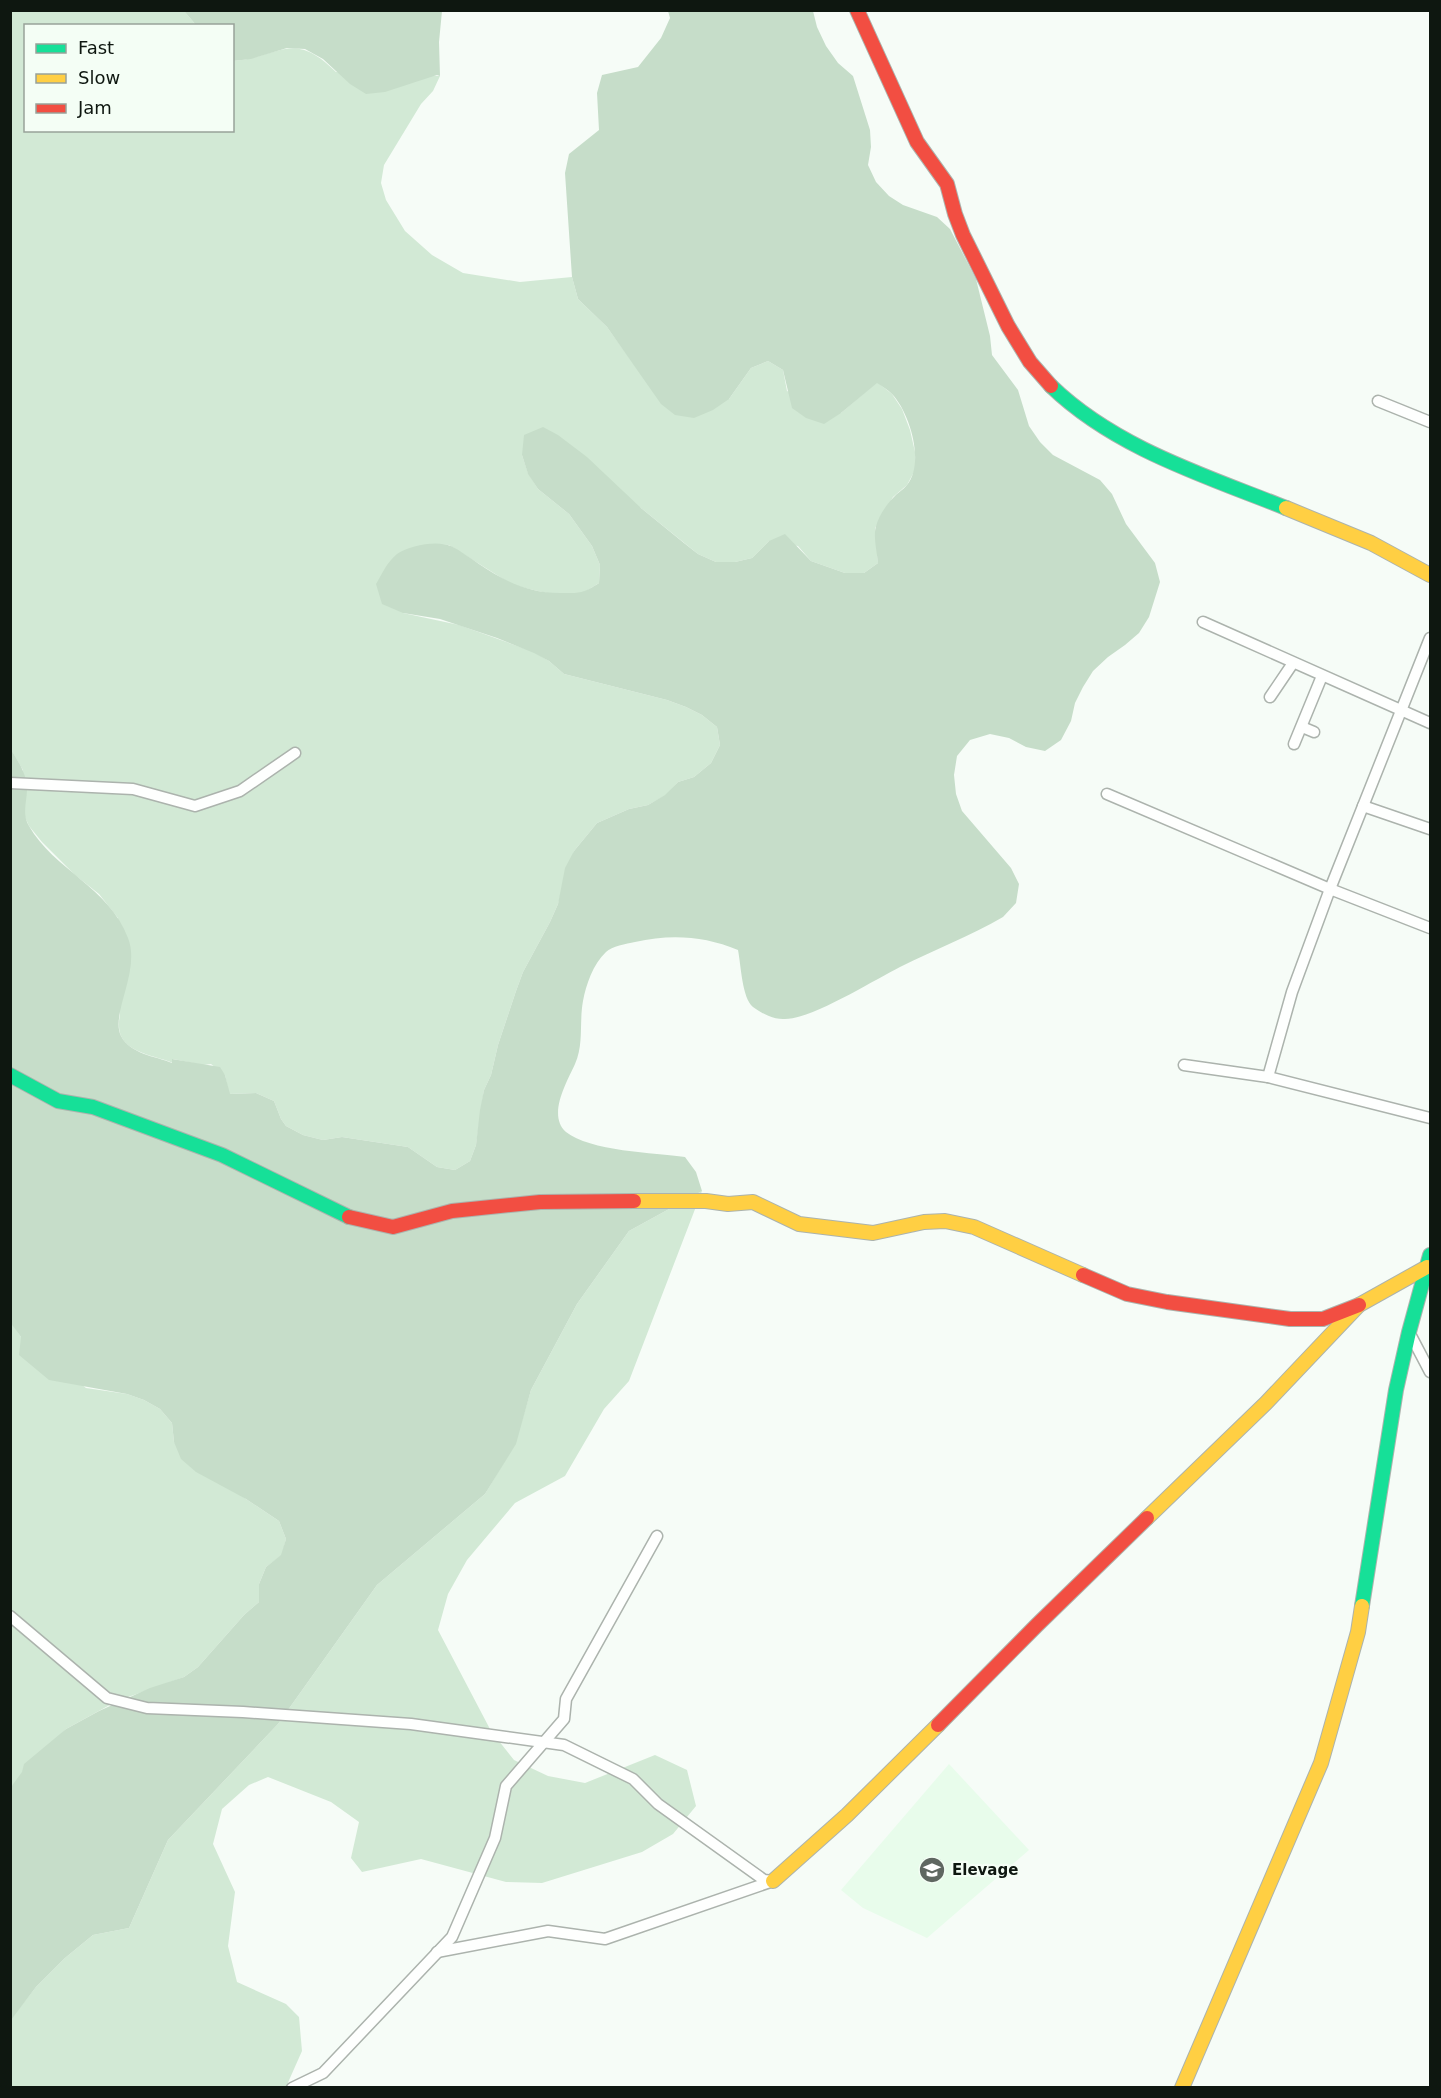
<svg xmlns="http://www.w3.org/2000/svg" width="1441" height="2098" font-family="'DejaVu Sans',sans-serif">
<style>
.built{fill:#e8fceb}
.green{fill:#d2e9d5}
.forest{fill:#c6ddc9}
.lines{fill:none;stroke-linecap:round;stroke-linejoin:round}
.street-casing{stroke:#acb3ad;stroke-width:13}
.fast-casing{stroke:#acb3ad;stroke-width:16}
.slow-casing{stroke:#acb3ad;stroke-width:16}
.jam-casing{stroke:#acb3ad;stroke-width:16}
.street{stroke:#fefffe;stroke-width:10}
.fast{stroke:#16e098;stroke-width:14}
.slow{stroke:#ffcf43;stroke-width:14}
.jam{stroke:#f24e42;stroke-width:14}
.labels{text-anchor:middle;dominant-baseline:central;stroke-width:4.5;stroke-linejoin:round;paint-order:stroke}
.poi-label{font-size:15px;font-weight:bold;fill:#0e1710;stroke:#f4fef5;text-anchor:start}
</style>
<rect width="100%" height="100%" fill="#f6fcf7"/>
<!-- built -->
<polygon class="built" points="949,1764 1029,1850 927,1938 863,1908 841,1890"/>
<!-- green -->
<g class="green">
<path d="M 10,11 L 184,11 L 196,25 L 26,26 L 26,130 L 232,130 L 233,61 C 281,57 292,29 336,72 L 440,76 L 433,91 L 421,104 L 384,165 L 381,183 L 386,200 L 405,231 L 432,255 L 463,273 L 520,282 L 572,277 L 578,299 L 607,327 L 651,388 L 729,399 L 751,368 L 768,361 L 783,370 L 787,391 L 841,413 L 877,382 L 892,394 L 902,409 L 910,430 L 915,452 L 915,470 L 907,485 L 893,497 L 875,528 L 878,563 L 864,573 L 845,573 L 811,561 L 798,546 L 769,541 L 752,558 L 735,562 L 716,562 L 698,554 L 641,508 L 522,455 L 528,473 L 538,489 L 569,514 L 592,546 L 600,565 L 599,583 L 583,593 L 547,593 L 529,589 L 511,584 L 449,545 L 432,544 L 403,613 L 459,625 L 534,652 L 549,661 L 564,674 L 667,700 L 686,707 L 702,715 L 717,727 L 720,745 L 711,763 L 694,777 L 678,782 L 666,795 L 648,805 L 629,809 L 597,823 L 574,851 L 558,904 L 550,922 L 523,972 L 516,991 L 498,1045 L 491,1075 L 484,1090 L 476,1145 L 470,1161 L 455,1170 L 437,1167 L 408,1147 L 342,1137 L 323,1140 L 303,1135 L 286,1126 L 281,1119 L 274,1101 L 256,1093 L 229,1094 L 225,1075 L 211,1064 L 203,1065 L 173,1059 L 173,1063 C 148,1053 112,1052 120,1015 L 118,918 L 99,894 L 75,875 L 42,842 L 29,826 L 25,817 L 23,770 L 10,748 Z"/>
<polygon points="702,1191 629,1381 604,1409 565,1476 515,1503 467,1560 448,1594 438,1630 491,1731 514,1760 548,1776 585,1783 655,1755 687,1770 696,1806 673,1834 642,1852 542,1883 506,1882 421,1859 362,1872 351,1858 359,1822 331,1802 268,1777 249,1785 222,1809 213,1844 235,1892 228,1946 237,1982 286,2004 299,2017 302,2051 286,2087 11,2087 10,2020 36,1987 65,1958 93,1935 129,1928 168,1840 278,1724 377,1585 485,1494 515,1444 531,1390 577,1304 629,1231"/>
<polygon points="11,1322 21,1337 86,1388 127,1394 144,1400 160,1409 172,1423 174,1442 246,1499 279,1521 286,1539 282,1555 266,1567 259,1584 259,1602 244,1615 198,1667 184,1677 117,1701 66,1729 11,1787"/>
</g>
<!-- forest -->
<g class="forest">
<polygon points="184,11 442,11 439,42 440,76 437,75 385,92 366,94 350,84 323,59 305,49 287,48 251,59 233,61 232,26 196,25"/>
<path d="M 668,11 L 813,11 L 817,27 L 826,46 L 838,63 L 853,76 L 870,130 L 871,147 L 868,165 L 876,182 L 889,196 L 903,205 L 937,217 L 950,229 L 976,279 L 990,336 L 992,355 L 1018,390 L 1029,426 L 1040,442 L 1053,455 L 1100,480 L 1112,494 L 1126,524 L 1155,563 L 1160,582 L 1149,617 L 1139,633 L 1125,645 L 1108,657 L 1093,671 L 1083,687 L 1075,703 L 1071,721 L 1061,740 L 1045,751 L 1026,747 L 1009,738 L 990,734 L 970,740 L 957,756 L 954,775 L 956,794 L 962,811 L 1011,868 L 1019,884 L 1016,903 L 1003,917 C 970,936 934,950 900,967 C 874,980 809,1021 783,1019 C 772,1019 761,1013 753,1007 C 742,998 741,965 738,950 C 704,936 671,934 635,942 C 626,944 612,946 606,952 C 593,964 586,985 583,1001 C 579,1023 584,1044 575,1064 C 567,1082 547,1115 566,1132 C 589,1151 655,1153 685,1157 L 696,1172 L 702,1191 L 629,1231 L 577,1304 L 531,1390 L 516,1444 L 485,1494 L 377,1585 L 278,1724 L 168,1840 L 129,1928 L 93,1935 L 65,1958 L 36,1987 L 11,2020 L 11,1787 L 22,1772 L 24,1764 L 66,1729 L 99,1711 L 150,1688 L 184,1677 L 198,1667 L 244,1615 L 259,1602 L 259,1584 L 266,1567 L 281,1555 L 286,1539 L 279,1521 L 246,1499 L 196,1472 L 181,1459 L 174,1442 L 172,1423 L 160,1409 L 144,1400 L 127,1394 L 49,1380 L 19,1355 L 21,1337 L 10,1322 L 10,748 C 16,758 24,769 26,781 C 30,796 20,811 29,826 C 54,870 109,887 128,938 C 141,971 110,1014 121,1036 C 130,1054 155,1056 172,1063 L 172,1059 L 220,1067 L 225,1075 L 230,1094 L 256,1093 L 274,1101 L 281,1119 L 286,1126 L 303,1135 L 323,1140 L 342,1137 L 408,1147 L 437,1167 L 455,1170 L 470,1161 L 476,1145 L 480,1110 L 484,1090 L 491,1075 L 498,1045 L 516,991 L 523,972 L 550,922 L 558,904 L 565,868 L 574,851 L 597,823 L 629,809 L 648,805 L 665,795 L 678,782 L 694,777 L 711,763 L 720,745 L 717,727 L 702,715 L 686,707 L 667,700 L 564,674 L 549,661 L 534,653 L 497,638 L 440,619 L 403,613 L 382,604 L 376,584 C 382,574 387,562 397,554 C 410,545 437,540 451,546 C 461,551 470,558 479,564 C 504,581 528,593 560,593 C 580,593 582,594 599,583 L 600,565 L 592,546 L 569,514 L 538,489 L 528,474 L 522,455 L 524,435 L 543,427 L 558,435 L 587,457 L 641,508 L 684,543 L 698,554 L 716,562 L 735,562 L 752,558 L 769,541 L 785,534 L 811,561 L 845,573 L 864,573 L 878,563 C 877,552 873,536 876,526 C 879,516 886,505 893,498 C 897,493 903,490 907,485 C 925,463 910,413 892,394 C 888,390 882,386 877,383 L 841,413 L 824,424 L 806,418 L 792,408 L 783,370 L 768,361 L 751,368 L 729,399 L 713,410 L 694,418 L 675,415 L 661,404 L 607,327 L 578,299 L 572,277 L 565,173 L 569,154 L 599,130 L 597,93 L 602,75 L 638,67 L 661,38 L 670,18 Z"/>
</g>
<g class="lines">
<!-- street casing -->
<g class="street-casing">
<g id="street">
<polyline points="1378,401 1430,422"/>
<polyline points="1203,622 1430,723"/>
<polyline points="1270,697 1293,663"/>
<polyline points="1302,727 1314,732"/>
<polyline points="1294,744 1322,676"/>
<polyline points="10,783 133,789 195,806 240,791 295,753"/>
<polyline points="1107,794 1330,889 1430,928"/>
<polyline points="1363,806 1430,829"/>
<polyline points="1184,1065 1268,1077 1430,1118"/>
<polyline points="1268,1077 1292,992 1330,889 1430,638"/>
<polyline points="1409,1332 1430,1372"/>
<polyline points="10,1616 107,1698 147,1708 243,1712 411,1724 564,1745 633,1779 658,1804 764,1880 773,1881"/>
<polyline points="437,1952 548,1931 605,1939 773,1881"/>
<polyline points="292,2088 323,2073 452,1937 495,1838 506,1786 564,1719 566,1699 657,1536"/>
</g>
</g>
<!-- fast casing -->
<g class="fast-casing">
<g id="fast">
<path d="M 1051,386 C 1115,448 1206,476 1286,508"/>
<polyline points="10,1075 58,1101 93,1107 222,1155 349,1217"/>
<polyline points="1362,1606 1396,1390 1409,1332 1430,1255"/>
</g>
</g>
<!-- slow casing -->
<g class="slow-casing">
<g id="slow">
<polyline points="1286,508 1371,543 1430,575"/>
<polyline points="634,1201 706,1201 728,1204 753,1202 799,1224 873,1233 924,1222 945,1221 974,1227 1083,1275"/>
<polyline points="1147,1518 1266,1403 1359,1305 1427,1267"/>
<polyline points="773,1881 847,1815 938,1725"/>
<polyline points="1182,2088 1321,1763 1358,1632 1362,1606"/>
</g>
</g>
<!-- jam casing -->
<g class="jam-casing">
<g id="jam">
<polyline points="857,10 917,142 947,184 955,214 963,235 1008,326 1030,362 1051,386"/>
<polyline points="349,1217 393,1227 452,1211 540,1202 634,1201"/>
<polyline points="1083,1275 1127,1294 1167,1302 1290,1319 1323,1319 1359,1305"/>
<polyline points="938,1725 1037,1625 1147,1518"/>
</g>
</g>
<!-- street -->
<use href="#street" class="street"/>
<!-- fast -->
<use href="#fast" class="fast"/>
<!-- slow -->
<use href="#slow" class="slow"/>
<!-- jam -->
<use href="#jam" class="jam"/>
</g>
<!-- icons -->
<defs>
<g id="school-disc" transform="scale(1.35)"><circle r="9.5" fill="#5f6761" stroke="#f4fef5"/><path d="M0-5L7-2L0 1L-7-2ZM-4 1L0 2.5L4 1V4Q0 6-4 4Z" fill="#fff"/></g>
</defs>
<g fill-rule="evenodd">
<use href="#school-disc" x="932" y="1870"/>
</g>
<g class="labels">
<!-- poi labels -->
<g class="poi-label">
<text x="952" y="1870">Elevage</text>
</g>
</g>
<!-- border -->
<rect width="1441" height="2098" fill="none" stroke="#0e1710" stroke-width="24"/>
<!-- legend -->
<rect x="24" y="24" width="210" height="108" fill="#f4fef5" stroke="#98a299" stroke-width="1.5"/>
<rect x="36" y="44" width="30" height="9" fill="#16e098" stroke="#98a299" stroke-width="1.5"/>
<text x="78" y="54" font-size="18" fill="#0e1710">Fast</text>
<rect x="36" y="74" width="30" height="9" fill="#ffcf43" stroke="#98a299" stroke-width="1.5"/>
<text x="78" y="84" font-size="18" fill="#0e1710">Slow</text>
<rect x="36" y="104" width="30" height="9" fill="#f24e42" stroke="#98a299" stroke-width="1.5"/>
<text x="78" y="114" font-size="18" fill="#0e1710">Jam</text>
</svg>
